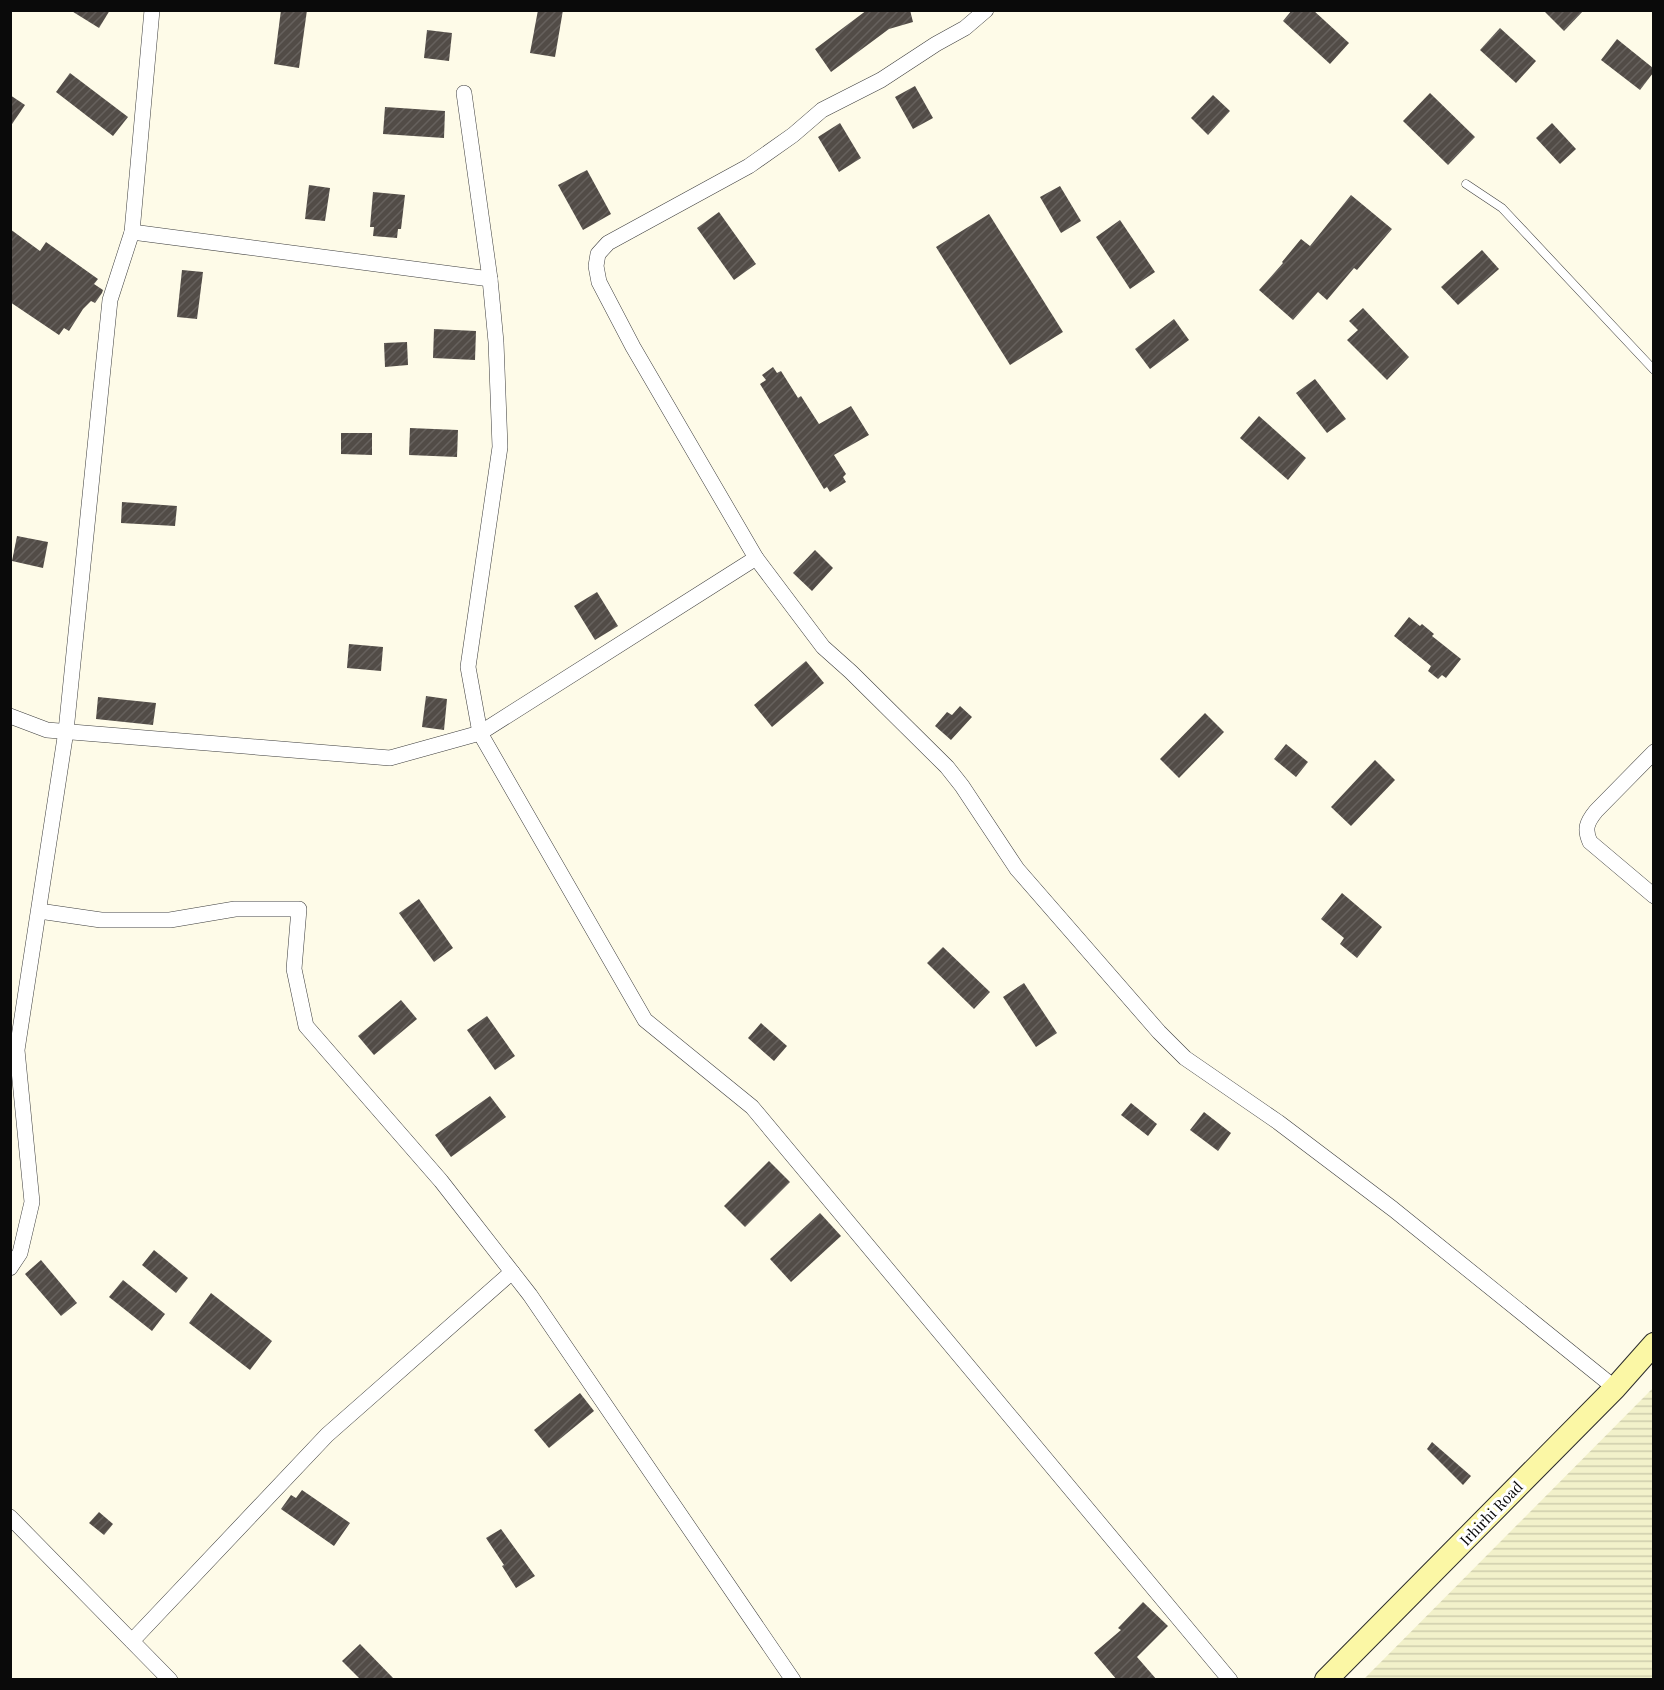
<svg xmlns="http://www.w3.org/2000/svg" width="1664" height="1690" font-family="'Playfair Display',serif">
<style>
.farmland{fill:url(#farmland-rules)}
.building{fill:url(#building-hatch)}
.lines{fill:none;stroke-linecap:round;stroke-linejoin:round}
.lane-casing{stroke:#3d3d3d;stroke-width:9}
.street-casing{stroke:#3d3d3d;stroke-width:16}
.secondary-casing{stroke:#2c2c2c;stroke-width:24}
.lane{stroke:#fff;stroke-width:8}
.street{stroke:#fff;stroke-width:15}
.secondary{stroke:#fbf7a5;stroke-width:22}
.labels{text-anchor:middle;dominant-baseline:central;stroke-width:6;stroke-linejoin:round;paint-order:stroke}
.street-label{font-size:15px;fill:#0a0a0a;stroke:#fff}
</style>
<defs>
<pattern id="farmland-rules" width="6" height="5" patternUnits="userSpaceOnUse" patternTransform="scale(1.5)"><rect width="6" height="5" fill="#f2f1ca"/><path d="M0 2.5h6" fill="none" stroke="#cecdac"/></pattern>
<pattern id="building-hatch" width="6" height="6" patternUnits="userSpaceOnUse" patternTransform="scale(1.5)"><rect width="6" height="6" fill="#524c47"/><path d="M-1 1l2-2M0 6l6-6M5 7l2-2" fill="none" stroke="#66615d"/></pattern>
</defs>
<rect width="100%" height="100%" fill="#fefbe8"/>
<!-- farmland -->
<polygon class="farmland" points="1653,1388 1653,1679 1364,1679"/>
<!-- building -->
<g class="building">
<polygon points="70,10 110,10 99,28"/>
<polygon points="281,10 307,10 299,68 274,64"/>
<polygon points="538,10 563,10 555,57 530,53"/>
<polygon points="867,10 910,10 913,22 889,29 831,72 815,49"/>
<polygon points="1292,10 1313,10 1349,43 1330,64 1283,21"/>
<polygon points="1543,10 1584,10 1564,31"/>
<polygon points="1500,28 1536,61 1516,83 1480,50"/>
<polygon points="427,30 452,33 449,61 424,58"/>
<polygon points="1617,39 1653,68 1653,73 1640,90 1601,60"/>
<polygon points="70,73 128,117 113,136 56,92"/>
<polygon points="915,86 933,118 913,129 895,97"/>
<polygon points="1430,93 1475,137 1448,165 1403,121"/>
<polygon points="10,95 25,105 10,127"/>
<polygon points="1213,95 1230,111 1208,135 1191,118"/>
<polygon points="385,107 445,111 444,138 383,134"/>
<polygon points="840,123 861,158 839,172 818,137"/>
<polygon points="1552,123 1576,149 1560,164 1536,138"/>
<polygon points="587,170 611,214 583,230 558,185"/>
<polygon points="309,185 330,188 325,221 305,219"/>
<polygon points="1060,186 1081,221 1061,233 1040,197"/>
<polygon points="373,192 405,195 401,229 398,229 397,238 373,236 374,227 370,227"/>
<polygon points="1351,195 1392,229 1357,270 1354,268 1327,300 1318,292 1293,320 1259,290 1283,263 1282,262 1301,239 1310,246"/>
<polygon points="719,212 756,264 734,280 697,228"/>
<polygon points="989,214 1063,332 1010,365 936,247"/>
<polygon points="1120,220 1155,272 1130,289 1096,237"/>
<polygon points="10,229 40,251 46,242 98,279 94,284 103,290 102,293 95,303 91,301 83,309 69,331 64,328 59,335 10,302"/>
<polygon points="1482,250 1499,269 1458,305 1441,287"/>
<polygon points="182,270 203,272 197,319 177,317"/>
<polygon points="1363,308 1409,357 1387,380 1347,340 1358,330 1349,321"/>
<polygon points="1174,319 1189,340 1150,369 1135,349"/>
<polygon points="434,329 476,331 475,360 433,358"/>
<polygon points="407,342 408,365 385,367 384,343"/>
<polygon points="773,367 777,373 781,371 798,398 801,396 819,424 851,406 869,435 834,455 846,474 843,477 846,482 830,492 827,487 824,489 760,384 766,380 762,375"/>
<polygon points="1315,379 1346,419 1327,433 1296,393"/>
<polygon points="1259,416 1306,458 1288,480 1240,438"/>
<polygon points="410,428 458,430 457,457 409,455"/>
<polygon points="341,433 372,433 372,455 341,454"/>
<polygon points="122,502 177,506 175,526 121,523"/>
<polygon points="17,536 48,542 43,568 12,561"/>
<polygon points="815,550 833,568 812,591 793,573"/>
<polygon points="597,592 618,626 595,640 574,606"/>
<polygon points="1409,617 1420,626 1422,624 1434,634 1432,636 1461,659 1446,678 1442,675 1438,679 1428,671 1431,666 1394,636"/>
<polygon points="349,644 383,647 381,671 347,668"/>
<polygon points="806,661 824,683 772,727 754,705"/>
<polygon points="426,696 447,699 444,730 422,727"/>
<polygon points="98,697 156,703 153,725 96,719"/>
<polygon points="960,706 972,717 951,740 935,726 947,712 952,715"/>
<polygon points="1205,713 1224,732 1179,778 1160,759"/>
<polygon points="1286,744 1308,762 1296,777 1274,759"/>
<polygon points="1375,760 1395,780 1351,826 1331,807"/>
<polygon points="1342,893 1382,927 1357,958 1340,944 1344,938 1321,919"/>
<polygon points="419,899 453,948 434,962 399,913"/>
<polygon points="943,947 990,992 974,1009 927,963"/>
<polygon points="1024,983 1057,1033 1036,1047 1003,997"/>
<polygon points="401,1000 417,1019 374,1055 358,1036"/>
<polygon points="487,1016 515,1056 495,1070 467,1030"/>
<polygon points="761,1023 787,1046 774,1061 748,1038"/>
<polygon points="490,1096 506,1117 451,1157 435,1135"/>
<polygon points="1131,1103 1157,1124 1148,1136 1121,1115"/>
<polygon points="1204,1112 1231,1133 1218,1151 1190,1130"/>
<polygon points="769,1161 790,1182 745,1227 724,1206"/>
<polygon points="820,1213 841,1236 791,1282 770,1259"/>
<polygon points="154,1250 188,1278 176,1293 142,1265"/>
<polygon points="41,1260 77,1303 61,1316 25,1274"/>
<polygon points="123,1280 165,1314 152,1331 109,1297"/>
<polygon points="211,1293 272,1341 250,1370 189,1323"/>
<polygon points="580,1393 594,1411 549,1448 534,1430"/>
<polygon points="1432,1442 1471,1476 1463,1485 1427,1449"/>
<polygon points="302,1490 350,1523 334,1546 281,1509 291,1495 296,1498"/>
<polygon points="99,1512 113,1524 104,1535 89,1523"/>
<polygon points="501,1529 535,1576 516,1588 502,1566 504,1565 486,1538"/>
<polygon points="1143,1602 1168,1626 1137,1657 1157,1680 1117,1680 1094,1653 1121,1630 1118,1628"/>
<polygon points="360,1644 395,1680 361,1680 342,1661"/>
</g>
<g class="lines">
<!-- lane casing -->
<g class="lane-casing">
<polyline id="lane" points="1466,184 1502,208 1654,370"/>
</g>
<!-- street casing -->
<g class="street-casing">
<g id="street">
<polyline points="986,10 965,28 936,44 881,80 822,110 793,135 749,166 608,243 598,254 596,266 599,282 633,347 756,558 823,647 851,672 947,767 962,786 1017,869 1159,1032 1185,1058 1278,1122 1393,1209 1615,1388"/>
<polyline points="464,93 490,279 496,342 500,447 468,667 480,733 645,1020 752,1107 1230,1680"/>
<polyline points="132,232 490,279"/>
<polyline points="10,716 47,730 390,758 480,733 756,558"/>
<path d="M 1654,752 L 1596,811 C 1587,822 1584,829 1590,842 L 1654,896"/>
<polyline points="39,911 101,920 170,920 235,909 299,909 294,969 306,1026 441,1181 530,1295 793,1680"/>
<polyline points="10,1268 20,1253 32,1202 17,1050 66,731 110,300 132,232 152,10"/>
<polyline points="10,1517 170,1680"/>
<polyline points="132,1641 327,1435 512,1272"/>
</g>
</g>
<!-- secondary casing -->
<g class="secondary-casing">
<polyline id="secondary" points="1326,1680 1615,1388 1654,1344"/>
</g>
<!-- lane -->
<use href="#lane" class="lane"/>
<!-- street -->
<use href="#street" class="street"/>
<!-- secondary -->
<use href="#secondary" class="secondary"/>
</g>
<g class="labels">
<!-- street labels -->
<g class="street-label">
<text transform="translate(1491 1513) rotate(-46)">Irhirhi Road</text>
</g>
</g>
<!-- border -->
<rect width="1664" height="1690" fill="none" stroke="#0a0a0a" stroke-width="24"/>
</svg>
